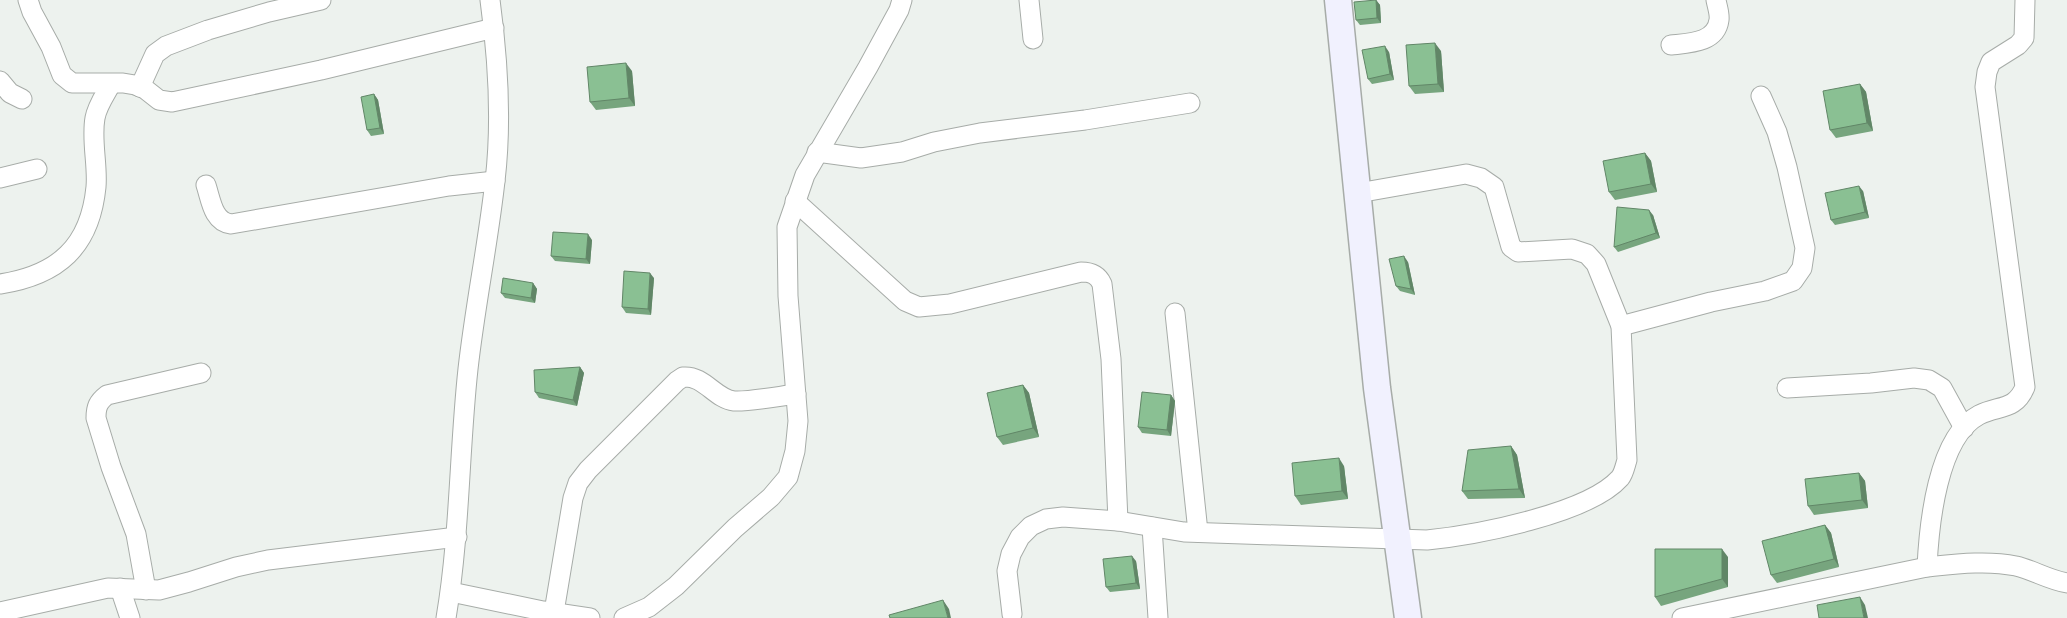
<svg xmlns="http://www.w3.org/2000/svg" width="2067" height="618" font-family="'Source Sans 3',sans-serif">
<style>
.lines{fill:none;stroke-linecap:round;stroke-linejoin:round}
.street-casing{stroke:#a7aca8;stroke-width:21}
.secondary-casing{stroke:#a7aca8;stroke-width:29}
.street{stroke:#fff;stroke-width:19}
.secondary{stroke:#f1f1fe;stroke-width:26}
.wall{fill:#77a57e}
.shaded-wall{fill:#618667}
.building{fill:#8ac093;stroke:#618667}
</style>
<rect width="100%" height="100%" fill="#edf2ee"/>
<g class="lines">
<!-- street casing -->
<g class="street-casing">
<g id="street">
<polyline points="28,0 32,12 51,47 62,75 72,83 123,83 135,85 145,89 159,100 172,102 321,70 494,28"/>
<polyline points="1029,0 1033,39"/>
<path d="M 1671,45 C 1689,43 1716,43 1719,20 C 1720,14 1717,6 1716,0"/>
<polyline points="0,81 10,93 22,99"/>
<polyline points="140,87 155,54 166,46 208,30 269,12 321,0"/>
<polyline points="817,152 861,158 902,152 934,142 980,133 1085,120 1190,103"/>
<polyline points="0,178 37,169"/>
<path d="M 206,185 C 211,200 213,222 231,224 L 449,186 L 495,181"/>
<path d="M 795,201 L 905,301 L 919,307 L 950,304 L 1081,272 C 1092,272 1098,275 1102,284 L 1111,359 L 1118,521"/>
<path d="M 0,284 C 58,275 90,247 96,187 C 98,165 91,140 95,118 C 97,106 105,95 111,84"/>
<polyline points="1175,313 1198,532"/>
<polyline points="1621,326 1711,302 1765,291 1793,281 1802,268 1805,248 1787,167 1777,132 1761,96"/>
<polyline points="1787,388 1871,383 1914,378 1929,380 1942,388 1964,428"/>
<polyline points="1152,527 1158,618"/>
<path d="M 1927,567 C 1929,526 1937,437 1979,415 C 1999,405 2015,411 2025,387 L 1985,87 L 1987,72 L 1991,62 L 2018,45 L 2024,38 L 2025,0"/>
<polyline points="120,588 130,618"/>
<path d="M 146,590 L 136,534 L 111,467 L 96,418 C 96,407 98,402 107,395 L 201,373"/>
<polyline points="451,592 543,611 590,618"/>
<polyline points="0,612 108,588 159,590 189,582 236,567 268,560 457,537"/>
<path d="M 554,612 L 573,498 L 578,483 L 588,470 L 677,381 L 683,377 C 704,375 715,399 734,401 C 749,402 780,396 796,394"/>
<path d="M 1012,614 L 1007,571 L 1011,554 L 1020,537 L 1031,526 L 1046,519 L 1063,517 L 1118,521 L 1184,532 L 1427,540 C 1475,535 1588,514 1620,478 C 1624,473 1625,466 1627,460 L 1621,326 L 1596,264 L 1587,254 L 1572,249 L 1518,252 L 1511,247 L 1494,187 L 1481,178 L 1466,174 L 1358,193"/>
<path d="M 446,618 C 460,535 459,452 468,369 C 475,306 488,244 495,181 C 502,122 498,59 490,0"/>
<polyline points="624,618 649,607 676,586 735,528 771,497 788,477 795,451 798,421 788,296 787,227 805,175 868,67 899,10 902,0"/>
<path d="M 1682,618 L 1927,567 C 1956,564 1987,560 2016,566 C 2033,570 2049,580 2067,583"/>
</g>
</g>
<!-- secondary casing -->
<g class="secondary-casing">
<polyline id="secondary" points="1338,0 1377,388 1408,618"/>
</g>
<!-- street -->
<use href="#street" class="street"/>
<!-- secondary -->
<use href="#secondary" class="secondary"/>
</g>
<!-- wall -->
<g class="wall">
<polygon points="1376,0 1380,5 1381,23 1360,25 1356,20"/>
<polygon points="1441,51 1444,92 1415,94 1409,86"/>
<polygon points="1389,52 1394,80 1372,84 1368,79"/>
<polygon points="632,71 635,106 596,110 590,102"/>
<polygon points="1860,84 1866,92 1873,131 1836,138 1830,130"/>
<polygon points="374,94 378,100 384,134 371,136 367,130"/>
<polygon points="1645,153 1651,161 1657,192 1615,200 1609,192"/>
<polygon points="1863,191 1869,218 1835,225 1831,220"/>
<polygon points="1653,215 1660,238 1618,252 1614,247"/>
<polygon points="592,240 590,264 555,261 551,256"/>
<polygon points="1408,262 1415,295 1400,291 1396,286"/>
<polygon points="654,278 651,315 626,313 622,307"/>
<polygon points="533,283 537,289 535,303 505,298 501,293"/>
<polygon points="580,367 584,373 577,406 539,398 535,392"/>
<polygon points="1023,385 1029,393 1039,437 1003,445 997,437"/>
<polygon points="1171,395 1175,401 1171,436 1142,433 1138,427"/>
<polygon points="1511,446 1517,455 1525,498 1468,499 1462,491"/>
<polygon points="1344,466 1348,499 1301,505 1295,496"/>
<polygon points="1859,473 1865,481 1868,508 1814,515 1808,506"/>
<polygon points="1825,525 1831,533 1839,567 1777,583 1771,575"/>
<polygon points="1728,557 1728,587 1661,606 1655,597"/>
<polygon points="1136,561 1140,589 1110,592 1106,587"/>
</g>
<!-- shaded-wall -->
<g class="shaded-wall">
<polygon points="1376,0 1380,5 1381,23 1377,18"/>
<polygon points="1435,43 1441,51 1444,92 1438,84"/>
<polygon points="1385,46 1389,52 1394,80 1390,74"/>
<polygon points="626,63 632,71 635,106 629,98"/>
<polygon points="1860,84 1866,92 1873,131 1867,123"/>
<polygon points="374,94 378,100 384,134 380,128"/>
<polygon points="1645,153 1651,161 1657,192 1651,184"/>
<polygon points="1859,186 1863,191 1869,218 1865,212"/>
<polygon points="1649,210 1653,215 1660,238 1656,233"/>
<polygon points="588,234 592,240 590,264 586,259"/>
<polygon points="1404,256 1408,262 1415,295 1411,289"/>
<polygon points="650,273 654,278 651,315 648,309"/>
<polygon points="533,283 537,289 535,303 531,298"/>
<polygon points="580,367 584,373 577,406 573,400"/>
<polygon points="1023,385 1029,393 1039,437 1033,428"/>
<polygon points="1171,395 1175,401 1171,436 1167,430"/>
<polygon points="1511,446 1517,455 1525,498 1519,489"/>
<polygon points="1339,458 1344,466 1348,499 1342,491"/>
<polygon points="1859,473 1865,481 1868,508 1862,500"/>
<polygon points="1825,525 1831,533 1839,567 1834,559"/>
<polygon points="1722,549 1728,557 1728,587 1722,579"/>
<polygon points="1132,556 1136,561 1140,589 1136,583"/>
<polygon points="1860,597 1865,605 1868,618 1864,618"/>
<polygon points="943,600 949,609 951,618 948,618"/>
</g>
<!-- building -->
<g class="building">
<polygon points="1376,0 1377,18 1356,20 1354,2"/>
<polygon points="1435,43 1438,84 1409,86 1406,45"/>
<polygon points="1385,46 1390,74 1368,79 1362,50"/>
<polygon points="626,63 629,98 590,102 587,67"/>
<polygon points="1860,84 1867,123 1830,130 1823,91"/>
<polygon points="374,94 380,128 367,130 361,97"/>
<polygon points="1645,153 1651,184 1609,192 1603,161"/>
<polygon points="1859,186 1865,212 1831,220 1825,193"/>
<polygon points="1617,207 1649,210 1656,233 1614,247"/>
<polygon points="553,232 588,234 586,259 551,256"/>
<polygon points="1404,256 1411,289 1396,286 1389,259"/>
<polygon points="624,271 650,273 648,309 622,307"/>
<polygon points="503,278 533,283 531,298 501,293"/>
<polygon points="580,367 573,400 535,392 534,370"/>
<polygon points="1023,385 1033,428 997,437 987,393"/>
<polygon points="1142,392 1171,395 1167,430 1138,427"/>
<polygon points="1511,446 1519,489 1462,491 1468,450"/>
<polygon points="1339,458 1342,491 1295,496 1292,463"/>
<polygon points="1859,473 1862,500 1808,506 1805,479"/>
<polygon points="1825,525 1834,559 1771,575 1762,541"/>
<polygon points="1655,549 1722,549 1722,579 1655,597"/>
<polygon points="1132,556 1136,583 1106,587 1103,559"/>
<polygon points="1860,597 1864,618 1819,618 1817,605"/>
<polygon points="943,600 948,618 890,618 889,615"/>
</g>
</svg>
